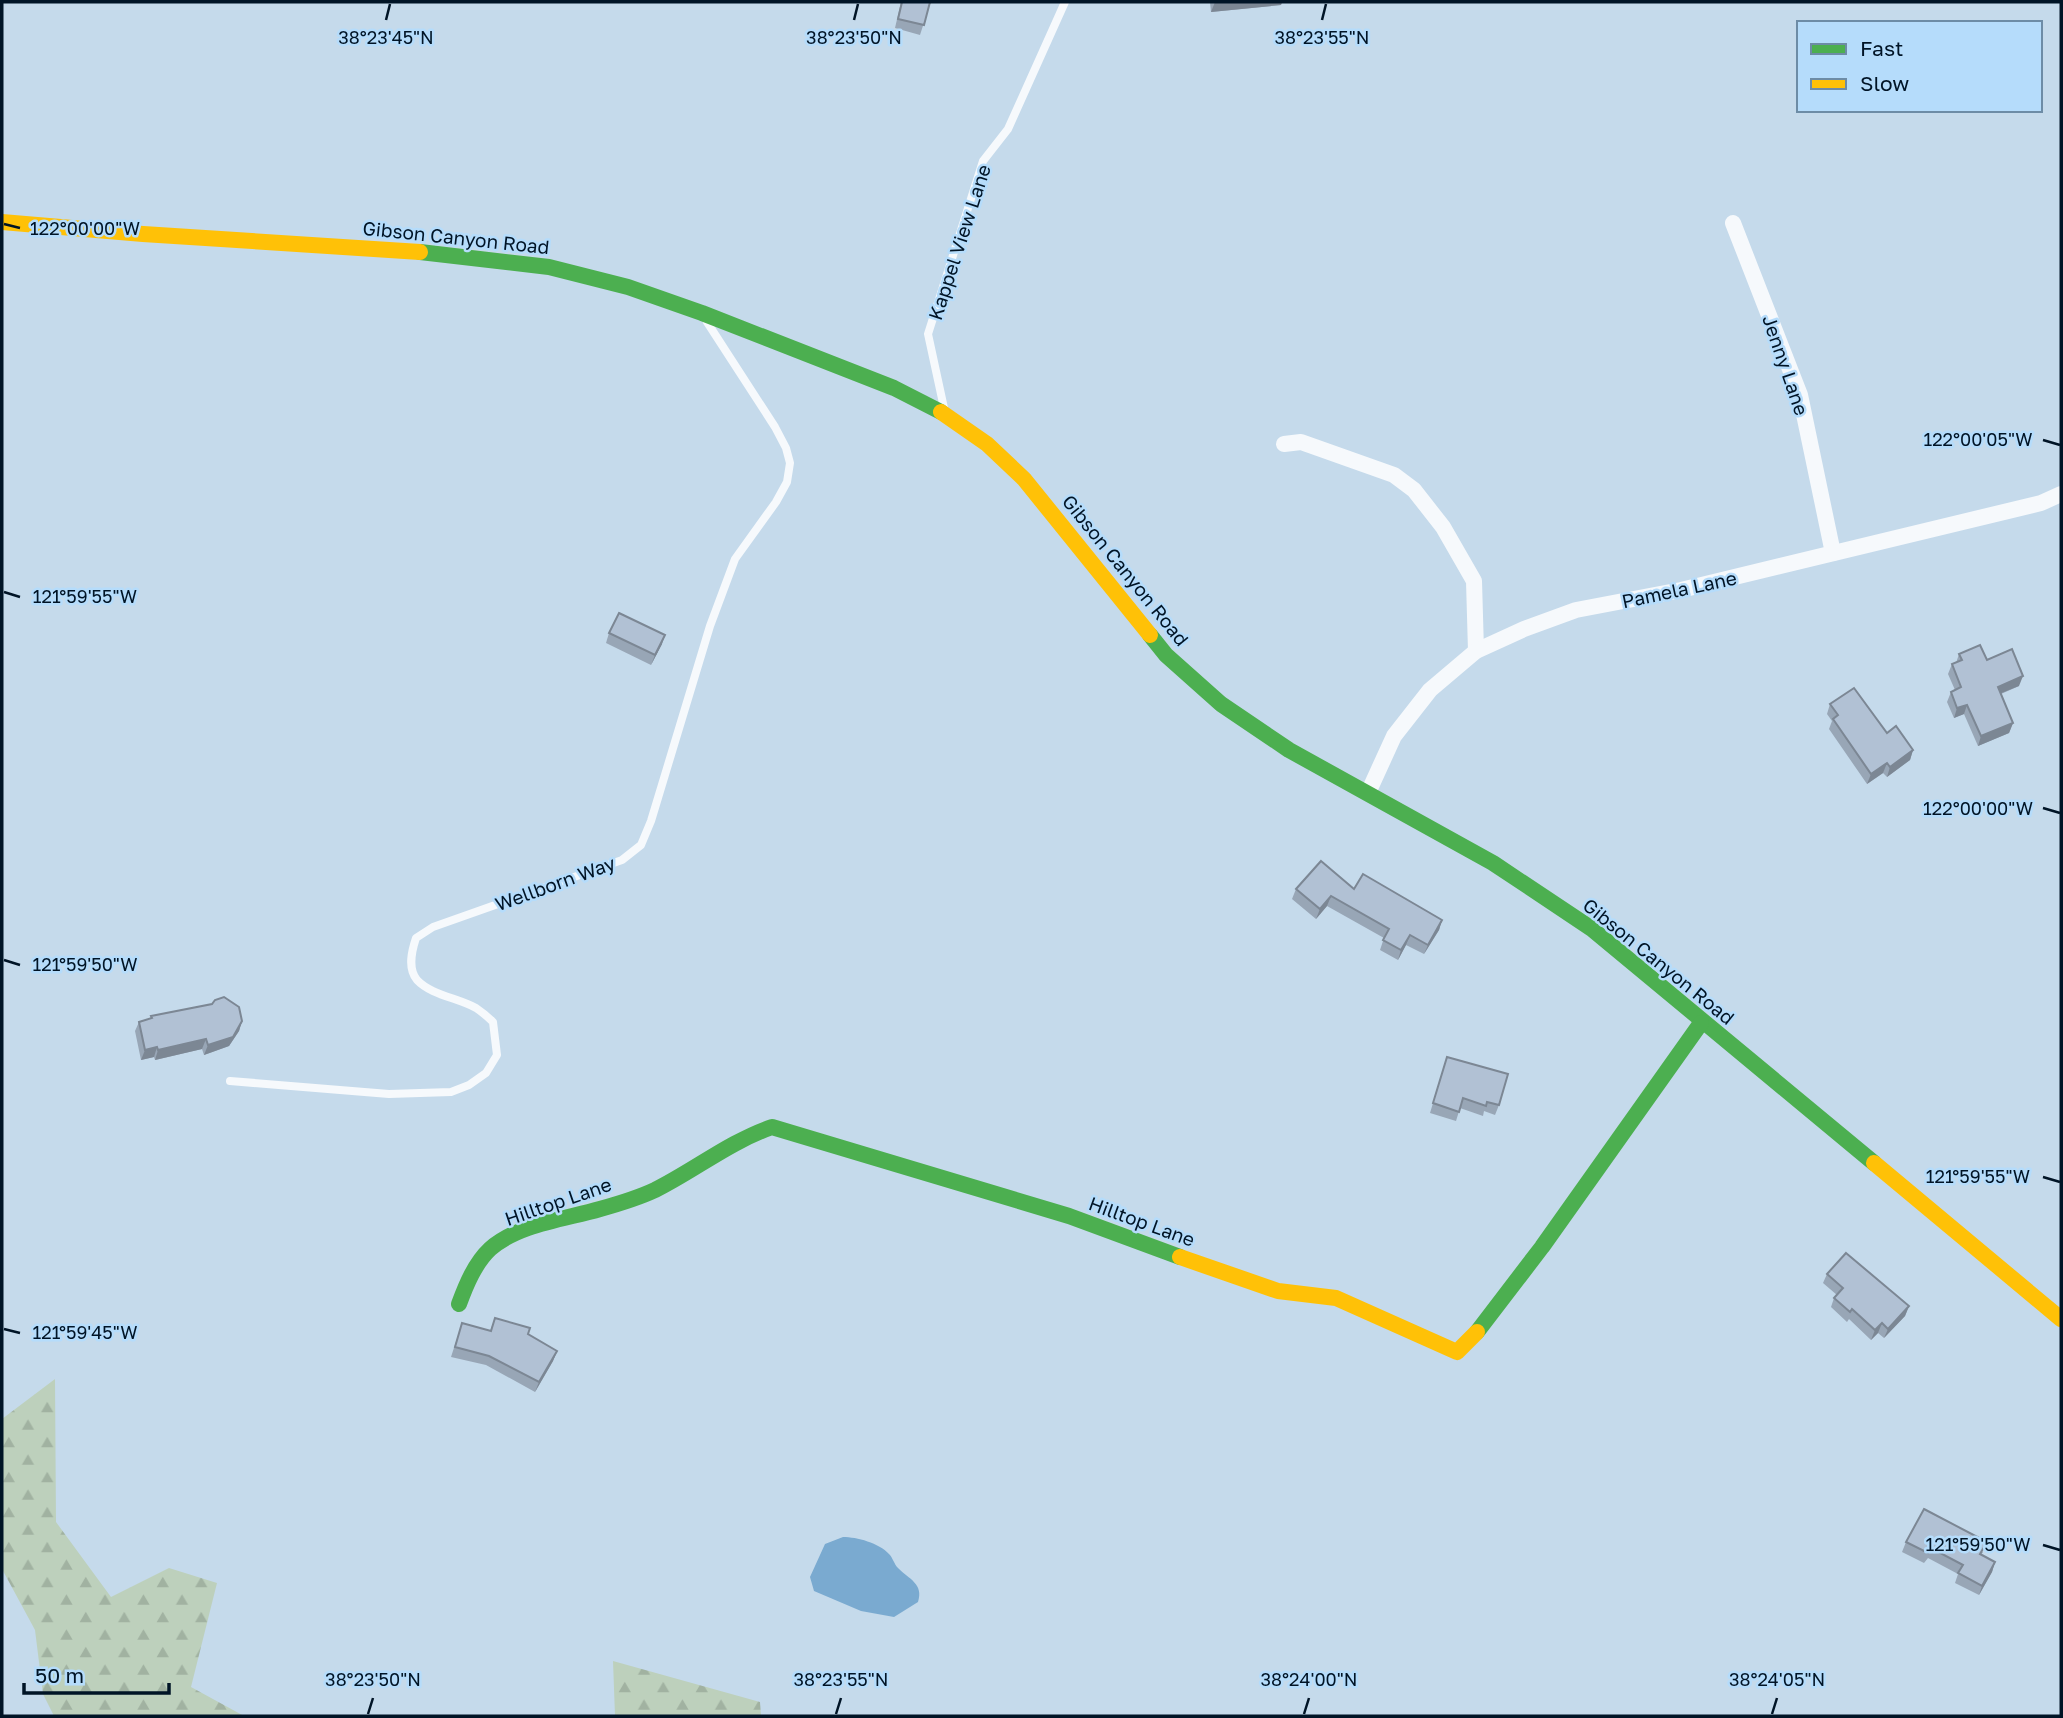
<svg xmlns="http://www.w3.org/2000/svg" width="2063" height="1718" font-family="'Golos Text',sans-serif">
<style>
.forest{fill:url(#forest-firs)}
.water{fill:#7aaad0}
.lines{fill:none;stroke-linecap:round;stroke-linejoin:round}
.lane{stroke:#f6f9fc;stroke-width:8}
.street{stroke:#f6f9fc;stroke-width:16}
.fast{stroke:#4caf50;stroke-width:16}
.slow{stroke:#ffc107;stroke-width:16}
.wall{fill:#98a6b6}
.shaded-wall{fill:#7c8794}
.building{fill:#b1c1d4;stroke:#7c8794;stroke-width:2}
.ticks{fill:none;stroke:#001426;stroke-width:2.5}
.labels{text-anchor:middle;dominant-baseline:central;stroke-width:5;stroke-linejoin:round;paint-order:stroke}
.street-label{font-size:19px;fill:#001426;stroke:#b5dcfb}
.ticks-label{font-size:18px;text-anchor:middle;fill:#001426;stroke:#b5dcfb;stroke-width:5;stroke-linejoin:round;paint-order:stroke}
</style>
<defs>
<pattern id="forest-firs" width="22" height="20" patternUnits="userSpaceOnUse" patternTransform="scale(1.75)"><rect width="22" height="20" fill="#bdd0bc"/><path d="M5 1l3.5 6h-7zM16 11l3.5 6h-7z" fill="#a1b2a1"/></pattern>
</defs>
<rect width="100%" height="100%" fill="#c5daeb"/>
<!-- forest -->
<g class="forest">
<polygon points="55,1379 56,1522 111,1597 169,1568 217,1583 191,1687 244,1716 54,1716 43,1694 35,1630 2,1569 2,1419"/>
<polygon points="613,1661 760,1702 761,1716 615,1716"/>
</g>
<!-- water -->
<path class="water" d="M 843,1537 C 857,1537 879,1543 889,1554 C 893,1558 894,1564 898,1568 C 909,1579 924,1584 918,1602 L 894,1617 L 861,1611 L 814,1591 L 810,1577 L 825,1544 Z"/>
<g class="lines">
<!-- lane -->
<g class="lane">
<polyline points="944,408 928,334 983,161 1008,129 1065,2"/>
<path d="M 230,1081 L 389,1094 L 451,1092 L 469,1085 L 486,1073 L 497,1055 L 493,1022 C 488,1017 482,1012 476,1008 C 458,998 431,995 417,980 C 407,968 412,950 416,938 L 433,927 L 622,860 L 641,845 L 651,821 L 710,626 L 735,559 L 776,502 L 787,482 L 790,463 L 786,448 L 775,427 L 707,322"/>
</g>
<!-- street -->
<g class="street">
<polyline points="1733,223 1800,395 1833,553"/>
<polyline points="1284,444 1301,442 1394,475 1414,490 1443,527 1474,581 1476,651"/>
<polyline points="1368,793 1394,736 1430,690 1476,651 1524,629 1576,610 1681,590 2041,503 2061,494"/>
</g>
<!-- fast -->
<g class="fast">
<polyline points="420,252 549,267 628,287 702,313 894,388 941,412"/>
<polyline points="1150,635 1166,655 1221,704 1289,750 1493,863 1592,929 1874,1163"/>
<path d="M 459,1304 C 466,1285 475,1263 490,1249 C 518,1224 566,1219 600,1209 C 618,1204 638,1198 655,1190 C 695,1170 729,1142 772,1127 L 1069,1216 L 1180,1257"/>
<polyline points="1477,1332 1542,1247 1701,1023"/>
</g>
<!-- slow -->
<g class="slow">
<polyline points="2,222 143,234 420,252"/>
<polyline points="941,412 987,444 1024,479 1150,635"/>
<polyline points="1874,1163 2061,1319"/>
<polyline points="1180,1257 1278,1291 1336,1298 1457,1352 1477,1332"/>
</g>
</g>
<!-- wall -->
<g class="wall">
<polygon points="901,2 932,2 930,4 920,35 895,28"/>
<polygon points="1210,2 1282,2 1281,5 1211,12"/>
<polygon points="609,633 662,644 651,665 606,643"/>
<polygon points="1959,654 1987,660 2019,686 2001,694 2013,723 2009,733 1978,746 1964,714 1954,718 1947,702 1951,692 1955,690 1948,674 1952,664 1956,663"/>
<polygon points="1830,704 1887,733 1913,750 1910,760 1887,777 1883,773 1867,784 1829,729 1832,721 1827,714"/>
<polygon points="1296,889 1354,889 1442,920 1439,930 1424,954 1406,945 1398,960 1380,950 1384,938 1327,906 1316,919 1292,899"/>
<polygon points="151,1016 242,1021 239,1031 229,1046 204,1055 202,1049 155,1060 154,1057 141,1060 135,1031 139,1022 150,1019"/>
<polygon points="1447,1057 1499,1105 1495,1115 1484,1111 1483,1116 1460,1108 1456,1121 1430,1113"/>
<polygon points="1827,1274 1909,1306 1905,1316 1884,1338 1878,1333 1871,1340 1849,1319 1847,1322 1831,1307 1834,1298 1837,1295 1823,1283"/>
<polygon points="495,1318 528,1334 557,1351 553,1361 535,1392 486,1365 451,1357 462,1323 490,1331"/>
<polygon points="1906,1542 1983,1552 1981,1555 1995,1562 1992,1572 1979,1595 1955,1583 1958,1574 1928,1558 1924,1563 1902,1552"/>
</g>
<!-- shaded-wall -->
<g class="shaded-wall">
<polygon points="1215,2 1282,2 1281,5 1211,12"/>
<polygon points="665,635 662,644 651,665 655,655"/>
<polygon points="2023,676 2019,686 1994,696 1998,687"/>
<polygon points="1967,705 1964,714 1954,718 1957,708"/>
<polygon points="2013,723 2009,733 1978,746 1981,736"/>
<polygon points="1913,750 1910,760 1887,777 1890,767"/>
<polygon points="1887,763 1883,773 1867,784 1871,774"/>
<polygon points="1331,896 1327,906 1316,919 1320,909"/>
<polygon points="1442,920 1439,930 1424,954 1428,945"/>
<polygon points="1410,935 1406,945 1398,960 1401,950"/>
<polygon points="242,1021 239,1031 229,1046 204,1055 208,1045"/>
<polygon points="206,1039 202,1049 155,1060 158,1050"/>
<polygon points="157,1047 154,1057 141,1060 145,1050"/>
<polygon points="1909,1306 1905,1316 1884,1338 1888,1329"/>
<polygon points="1882,1323 1878,1333 1871,1340 1875,1330"/>
<polygon points="557,1351 553,1361 535,1392 539,1382"/>
<polygon points="1995,1562 1992,1572 1979,1595 1982,1586"/>
</g>
<!-- building -->
<g class="building">
<polygon points="902,2 930,2 924,25 898,19"/>
<polygon points="619,613 665,635 655,655 609,633"/>
<polygon points="1980,645 1987,660 2012,649 2023,676 1998,687 2013,723 1981,736 1967,705 1957,708 1951,692 1961,687 1952,664 1962,660 1959,654"/>
<polygon points="1854,688 1887,733 1896,726 1913,750 1890,767 1887,763 1871,774 1833,719 1838,715 1830,704"/>
<polygon points="1321,861 1354,889 1363,874 1442,920 1428,945 1410,935 1401,950 1383,940 1389,929 1331,896 1320,909 1296,889"/>
<polygon points="224,997 239,1007 242,1021 233,1037 208,1045 206,1039 158,1050 157,1047 145,1050 139,1022 152,1018 151,1016 212,1004 215,1000"/>
<polygon points="1447,1057 1508,1074 1499,1105 1487,1102 1486,1106 1463,1098 1459,1112 1433,1103"/>
<polygon points="1846,1253 1909,1306 1888,1329 1882,1323 1875,1330 1852,1309 1850,1312 1834,1298 1843,1288 1827,1274"/>
<polygon points="495,1318 530,1328 528,1334 557,1351 539,1382 489,1356 455,1347 462,1323 491,1331"/>
<polygon points="1924,1509 1987,1542 1980,1554 1995,1562 1982,1586 1958,1573 1963,1565 1931,1548 1928,1553 1906,1542"/>
</g>
<!-- ticks -->
<path class="ticks" d="M 386,20 L 390,4M 854,20 L 858,4M 1322,20 L 1326,4M 4,224 L 20,228M 2043,440 L 2060,445M 4,592 L 20,597M 2043,808 L 2060,813M 4,960 L 20,965M 2043,1177 L 2060,1182M 4,1329 L 20,1333M 2043,1545 L 2060,1550M 368,1714 L 373,1698M 836,1714 L 841,1698M 1304,1714 L 1309,1698M 1772,1714 L 1777,1698"/>
<g class="labels">
<!-- street labels -->
<g class="street-label">
<text transform="translate(456 237) rotate(6)">Gibson Canyon Road</text>
<text transform="translate(959 242) rotate(-72)">Kappel View Lane</text>
<text transform="translate(1786 365) rotate(71)">Jenny Lane</text>
<text transform="translate(1126 570) rotate(51)">Gibson Canyon Road</text>
<text transform="translate(1679 589) rotate(-12)">Pamela Lane</text>
<text transform="translate(555 883) rotate(-20)">Wellborn Way</text>
<text transform="translate(1659 961) rotate(39)">Gibson Canyon Road</text>
<text transform="translate(558 1201) rotate(-19)">Hilltop Lane</text>
<text transform="translate(1142 1221) rotate(20)">Hilltop Lane</text>
</g>
</g>
<g class="ticks-label">
<text x="386" y="44">38°23'45"N</text>
<text x="854" y="44">38°23'50"N</text>
<text x="1322" y="44">38°23'55"N</text>
<text x="85" y="235">122°00'00"W</text>
<text x="1978" y="446">122°00'05"W</text>
<text x="85" y="603">121°59'55"W</text>
<text x="1978" y="815">122°00'00"W</text>
<text x="85" y="971">121°59'50"W</text>
<text x="1978" y="1183">121°59'55"W</text>
<text x="85" y="1339">121°59'45"W</text>
<text x="1978" y="1551">121°59'50"W</text>
<text x="373" y="1686">38°23'50"N</text>
<text x="841" y="1686">38°23'55"N</text>
<text x="1309" y="1686">38°24'00"N</text>
<text x="1777" y="1686">38°24'05"N</text>
</g>
<!-- border -->
<rect width="2063" height="1718" fill="none" stroke="#001426" stroke-width="7"/>
<!-- legend -->
<rect x="1797" y="21" width="245" height="91" fill="#b5dcfb" stroke="#6d8ca6" stroke-width="2"/>
<rect x="1811" y="44" width="35" height="10" fill="#4caf50" stroke="#6d8ca6" stroke-width="2"/>
<text x="1860" y="56" font-size="21" fill="#001426">Fast</text>
<rect x="1811" y="79" width="35" height="10" fill="#ffc107" stroke="#6d8ca6" stroke-width="2"/>
<text x="1860" y="91" font-size="21" fill="#001426">Slow</text>
<!-- scale -->
<path d="M24 1683v10h145v-10" fill="none" stroke="#001426" stroke-width="3.5"/>
<text x="35" y="1683" font-size="21" fill="#001426" stroke="#b5dcfb" stroke-width="5" paint-order="stroke">50 m</text>
</svg>
